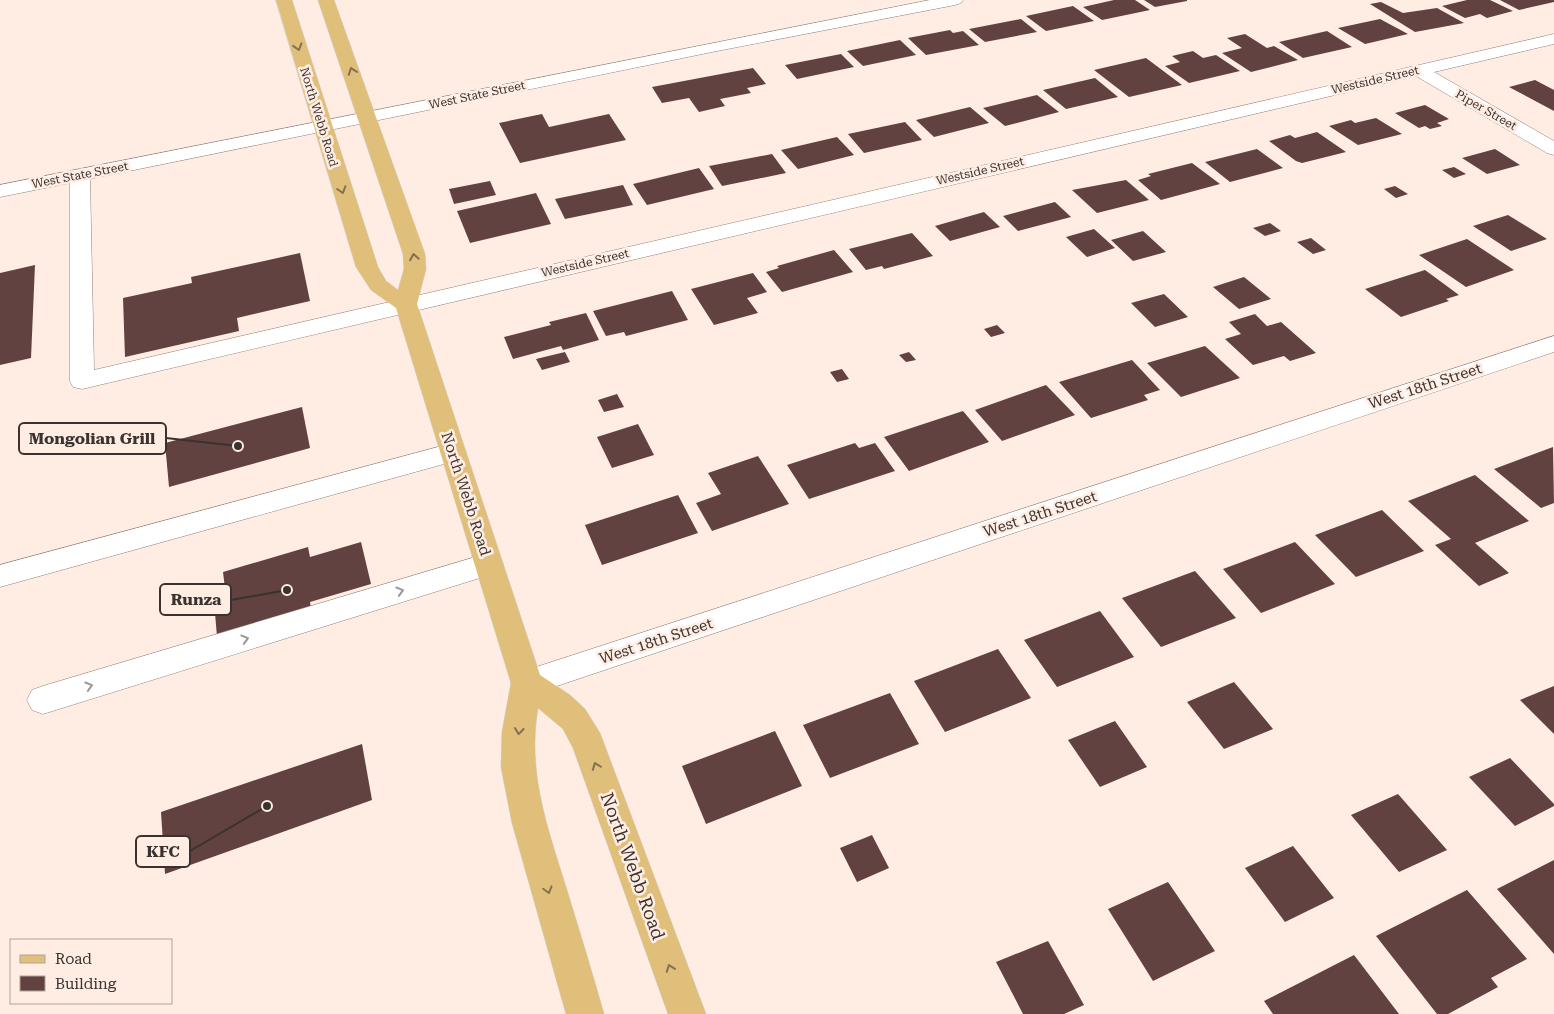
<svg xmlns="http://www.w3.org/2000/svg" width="1554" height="1014" font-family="'Roboto Serif',serif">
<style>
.building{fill:#624141}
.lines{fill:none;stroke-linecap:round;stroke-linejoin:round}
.minor-casing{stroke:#908179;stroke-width:1}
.major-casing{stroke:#d3d2d1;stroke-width:1}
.minor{fill:#fff;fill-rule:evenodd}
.major{fill:#e0bf7a;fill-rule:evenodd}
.oneway{stroke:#847151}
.oneway2{stroke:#9c9897}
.labels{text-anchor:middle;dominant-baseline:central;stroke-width:5;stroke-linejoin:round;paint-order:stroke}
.far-street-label{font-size:12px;fill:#39322f;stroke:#ffede4}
.street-label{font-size:15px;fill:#39322f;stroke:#ffede4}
.near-street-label{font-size:18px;fill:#39322f;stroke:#ffede4}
.leader{fill:none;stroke:#39322f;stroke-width:2}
.callout-dot{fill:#39322f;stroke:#ffede4;stroke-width:2}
.callout{fill:#ffede4;stroke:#39322f;stroke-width:2}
.callout-label{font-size:16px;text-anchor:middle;font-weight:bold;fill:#39322f}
</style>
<rect width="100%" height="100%" fill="#ffede4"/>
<!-- building -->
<g class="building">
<polygon points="1114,0 1135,0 1150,10 1102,20 1083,7"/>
<polygon points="1144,0 1187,0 1187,1 1155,7"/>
<polygon points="1467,0 1490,0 1513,11 1487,18 1480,14 1465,18 1442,6"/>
<polygon points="1500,0 1554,0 1554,2 1519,10"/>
<polygon points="1381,2 1403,13 1437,8 1464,23 1415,32 1370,4"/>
<polygon points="1073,6 1094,21 1046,31 1026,16"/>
<polygon points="1021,19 1037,32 985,42 969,29"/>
<polygon points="1380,19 1408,34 1365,44 1338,28"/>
<polygon points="950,30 953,33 963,31 979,45 926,55 908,38"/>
<polygon points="1327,31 1352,47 1303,58 1279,42"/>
<polygon points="1245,34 1267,48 1274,46 1298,60 1251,72 1222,53 1242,48 1227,38"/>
<polygon points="900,40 916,55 863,66 847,51"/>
<polygon points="1193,51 1203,58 1216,55 1240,71 1189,83 1165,66 1180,62 1172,56"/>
<polygon points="841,54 854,67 797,79 785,65"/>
<polygon points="1146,58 1182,85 1129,97 1094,70"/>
<polygon points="753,68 766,84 747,88 751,93 720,99 725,106 699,112 689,98 662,103 652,87"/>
<polygon points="1095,78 1118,97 1066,109 1043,90"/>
<polygon points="1535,80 1554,90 1554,111 1509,87"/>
<polygon points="1037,95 1059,112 1005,126 983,108"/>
<polygon points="1425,105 1449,119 1437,123 1442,126 1430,129 1425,126 1419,128 1395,113"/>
<polygon points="970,107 989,123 934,137 916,120"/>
<polygon points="542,114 549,127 609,114 626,140 520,163 499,123"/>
<polygon points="1376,118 1402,134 1358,145 1329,126 1351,120 1355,123"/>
<polygon points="905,122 922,140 864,153 848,134"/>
<polygon points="1317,132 1346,152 1302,163 1296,161 1269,141 1290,135 1295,138"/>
<polygon points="837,137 854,155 798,169 781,150"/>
<polygon points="1257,149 1283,168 1230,182 1205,162"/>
<polygon points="1495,149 1520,165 1487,174 1462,158"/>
<polygon points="772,154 786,173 722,186 709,166"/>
<polygon points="1192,163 1220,184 1161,200 1138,180 1151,176 1148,174"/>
<polygon points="1454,167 1466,174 1454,178 1442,170"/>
<polygon points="699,168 714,189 647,205 633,184"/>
<polygon points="1126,180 1149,200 1097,213 1072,190"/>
<polygon points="490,181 496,195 454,204 449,189"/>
<polygon points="623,185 633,205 565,219 555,199"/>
<polygon points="1395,186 1408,194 1396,198 1384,189"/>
<polygon points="536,193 551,224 470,243 457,211"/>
<polygon points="1055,202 1071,217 1018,231 1003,216"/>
<polygon points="984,212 1000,227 950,241 935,226"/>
<polygon points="1508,215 1547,239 1511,251 1473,226"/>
<polygon points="1270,223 1281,231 1265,236 1253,228"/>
<polygon points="1094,229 1115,248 1087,257 1066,237"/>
<polygon points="1143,231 1166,252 1133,261 1111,240"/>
<polygon points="912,233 933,256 884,269 882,266 866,270 849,249"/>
<polygon points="1311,238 1326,250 1313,254 1297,242"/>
<polygon points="1467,239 1514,270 1466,287 1419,255"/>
<polygon points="834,250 853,272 782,292 766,272 779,268 777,266"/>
<polygon points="300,253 310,301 237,318 239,331 125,357 123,298 192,283 191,277"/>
<polygon points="35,265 31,358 0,365 0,273"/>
<polygon points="1425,270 1459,295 1446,299 1449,301 1401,317 1365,289"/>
<polygon points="753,273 767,292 747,298 758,313 714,325 691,289"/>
<polygon points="1244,277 1271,299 1239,309 1213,287"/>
<polygon points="672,291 688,320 626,336 624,332 606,336 593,311"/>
<polygon points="1164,294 1188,317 1155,327 1131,303"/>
<polygon points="586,313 599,340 563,350 561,346 513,359 504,337 551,325 549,322"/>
<polygon points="1255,314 1267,326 1281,322 1316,353 1290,361 1284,356 1253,365 1225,339 1241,334 1229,322"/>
<polygon points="997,325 1005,333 991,337 984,329"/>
<polygon points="1205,346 1240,378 1181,397 1147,363"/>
<polygon points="565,352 570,362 542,370 536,359"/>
<polygon points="909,352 916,360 906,362 899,355"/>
<polygon points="1132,360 1160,390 1144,395 1148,400 1091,418 1059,382"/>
<polygon points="842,369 849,379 837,382 830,372"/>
<polygon points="1046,385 1075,415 1002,441 975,410"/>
<polygon points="617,394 624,407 604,412 598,400"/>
<polygon points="302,407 310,448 169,487 165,443"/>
<polygon points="963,411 989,442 909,471 884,437"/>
<polygon points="638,424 654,455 612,468 597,437"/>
<polygon points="855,443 859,448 875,443 895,471 809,499 787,465"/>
<polygon points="1553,447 1554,503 1541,508 1494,469"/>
<polygon points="758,456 789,504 712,531 696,503 721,494 708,473"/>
<polygon points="1475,475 1529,521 1475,543 1509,573 1479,586 1435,545 1451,539 1408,501"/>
<polygon points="678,495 698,533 602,565 585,525"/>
<polygon points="1382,510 1424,551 1356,577 1315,535"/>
<polygon points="361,542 371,584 310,602 311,608 217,637 214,601 226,597 223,572 308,547 310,557"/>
<polygon points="1295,542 1335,584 1261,613 1223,569"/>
<polygon points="1195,571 1236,618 1161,647 1122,598"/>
<polygon points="1100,611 1134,657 1057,687 1024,640"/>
<polygon points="998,649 1031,698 945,732 914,681"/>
<polygon points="1234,682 1273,729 1224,749 1187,702"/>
<polygon points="1554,686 1554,734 1520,700"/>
<polygon points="890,693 919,744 830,778 803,725"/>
<polygon points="1115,721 1147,767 1100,787 1068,740"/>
<polygon points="775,731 802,786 706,824 682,766"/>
<polygon points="362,744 372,800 165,874 161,812"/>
<polygon points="1510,758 1554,804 1554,806 1515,826 1469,777"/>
<polygon points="1398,794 1447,850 1399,872 1351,815"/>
<polygon points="872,835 889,868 857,882 840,848"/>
<polygon points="1293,846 1334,898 1285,922 1245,868"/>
<polygon points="1554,860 1554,954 1497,889"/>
<polygon points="1168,882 1215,951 1153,981 1108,909"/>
<polygon points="1467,890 1527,959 1491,978 1498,987 1448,1014 1437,1014 1376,936"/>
<polygon points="1048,941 1084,1005 1064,1014 1023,1014 996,962"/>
<polygon points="1354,955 1399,1014 1273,1014 1264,1001"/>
</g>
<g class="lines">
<!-- minor casing -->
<g class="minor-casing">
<g id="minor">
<polygon points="930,0 963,0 961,3 955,5 717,51 90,179 94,370 1554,34 1554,44 1434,72 1554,141 1554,155 1547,153 1416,76 82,389 73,387 70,381 70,183 0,197 0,185"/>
<polygon points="1554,336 1554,352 527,696 516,692 511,683 516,674 527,670"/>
<polygon points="453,443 462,445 466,452 462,459 0,587 0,565"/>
<polygon points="489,553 499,556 503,564 499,572 43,714 32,710 27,700 32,690 43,686"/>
</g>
</g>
<!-- major casing -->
<g class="major-casing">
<path id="major" d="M 276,0 L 292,0 L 378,267 L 386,281 L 398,290 L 404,269 L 403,254 L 318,0 L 334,0 L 425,254 L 426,269 L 417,304 L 540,675 L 570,695 L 585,709 L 600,733 L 706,1014 L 668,1014 L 573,748 L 563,729 L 538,708 C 527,772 547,826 566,887 C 579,929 592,972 604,1014 L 566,1014 L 512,823 L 501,767 L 502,732 L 511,683 L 396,308 L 371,290 L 356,267 Z"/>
</g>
<!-- minor -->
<use href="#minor" class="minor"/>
<!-- major -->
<use href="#major" class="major"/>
</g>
<!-- one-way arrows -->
<defs><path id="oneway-chevron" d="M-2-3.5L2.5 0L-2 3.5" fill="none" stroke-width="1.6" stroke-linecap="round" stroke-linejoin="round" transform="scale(1.25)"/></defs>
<g class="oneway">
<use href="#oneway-chevron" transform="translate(298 47) rotate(73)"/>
<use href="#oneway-chevron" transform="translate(352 71) rotate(-110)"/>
<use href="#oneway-chevron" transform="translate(342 190) rotate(72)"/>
<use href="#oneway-chevron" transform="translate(414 257) rotate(-100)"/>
<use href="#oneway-chevron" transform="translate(519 731) rotate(96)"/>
<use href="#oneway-chevron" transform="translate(596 766) rotate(-111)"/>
<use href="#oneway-chevron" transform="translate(548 890) rotate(74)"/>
<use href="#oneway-chevron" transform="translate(670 968) rotate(-110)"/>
</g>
<g class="oneway2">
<use href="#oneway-chevron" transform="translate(400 591) rotate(-17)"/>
<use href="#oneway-chevron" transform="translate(245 639) rotate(-17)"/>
<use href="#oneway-chevron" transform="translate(89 686) rotate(-17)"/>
</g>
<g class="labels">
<!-- far-street labels -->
<g class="far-street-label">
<text transform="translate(1375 80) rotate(-13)">Westside Street</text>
<text transform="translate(477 95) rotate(-12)">West State Street</text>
<text transform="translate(1486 110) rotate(30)">Piper Street</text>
<text transform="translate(319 117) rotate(73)">North Webb Road</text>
<text transform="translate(980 171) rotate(-13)">Westside Street</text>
<text transform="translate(80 175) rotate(-11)">West State Street</text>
<text transform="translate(585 263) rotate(-13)">Westside Street</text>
</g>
<!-- street labels -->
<g class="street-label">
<text transform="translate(1425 386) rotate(-18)">West 18th Street</text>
<text transform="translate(466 494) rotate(72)">North Webb Road</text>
<text transform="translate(1040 514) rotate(-18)">West 18th Street</text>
<text transform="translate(656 641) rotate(-18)">West 18th Street</text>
</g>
<!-- near-street labels -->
<g class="near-street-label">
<text transform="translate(633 866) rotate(70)">North Webb Road</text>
</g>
</g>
<!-- callouts -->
<path class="leader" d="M238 446L166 438M287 590L231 600M267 806L190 851"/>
<g class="callout-dot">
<circle cx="238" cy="446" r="5"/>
<circle cx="287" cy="590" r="5"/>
<circle cx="267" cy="806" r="5"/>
</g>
<g class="callout">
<rect x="19" y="423" width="147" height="31" rx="5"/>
<rect x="160" y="584" width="71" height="31" rx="5"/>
<rect x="136" y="836" width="54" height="31" rx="5"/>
</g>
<g class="callout-label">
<text x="92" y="444">Mongolian Grill</text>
<text x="196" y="605">Runza</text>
<text x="163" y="857">KFC</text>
</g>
<!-- legend -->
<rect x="10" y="939" width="162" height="65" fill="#ffede4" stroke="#b0a29c"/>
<rect x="20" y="955" width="25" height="8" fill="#e0bf7a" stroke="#b0a29c"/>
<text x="55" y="964" font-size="15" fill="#39322f">Road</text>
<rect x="20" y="976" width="25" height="15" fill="#624141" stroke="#b0a29c"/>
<text x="55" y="989" font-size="15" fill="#39322f">Building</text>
</svg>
